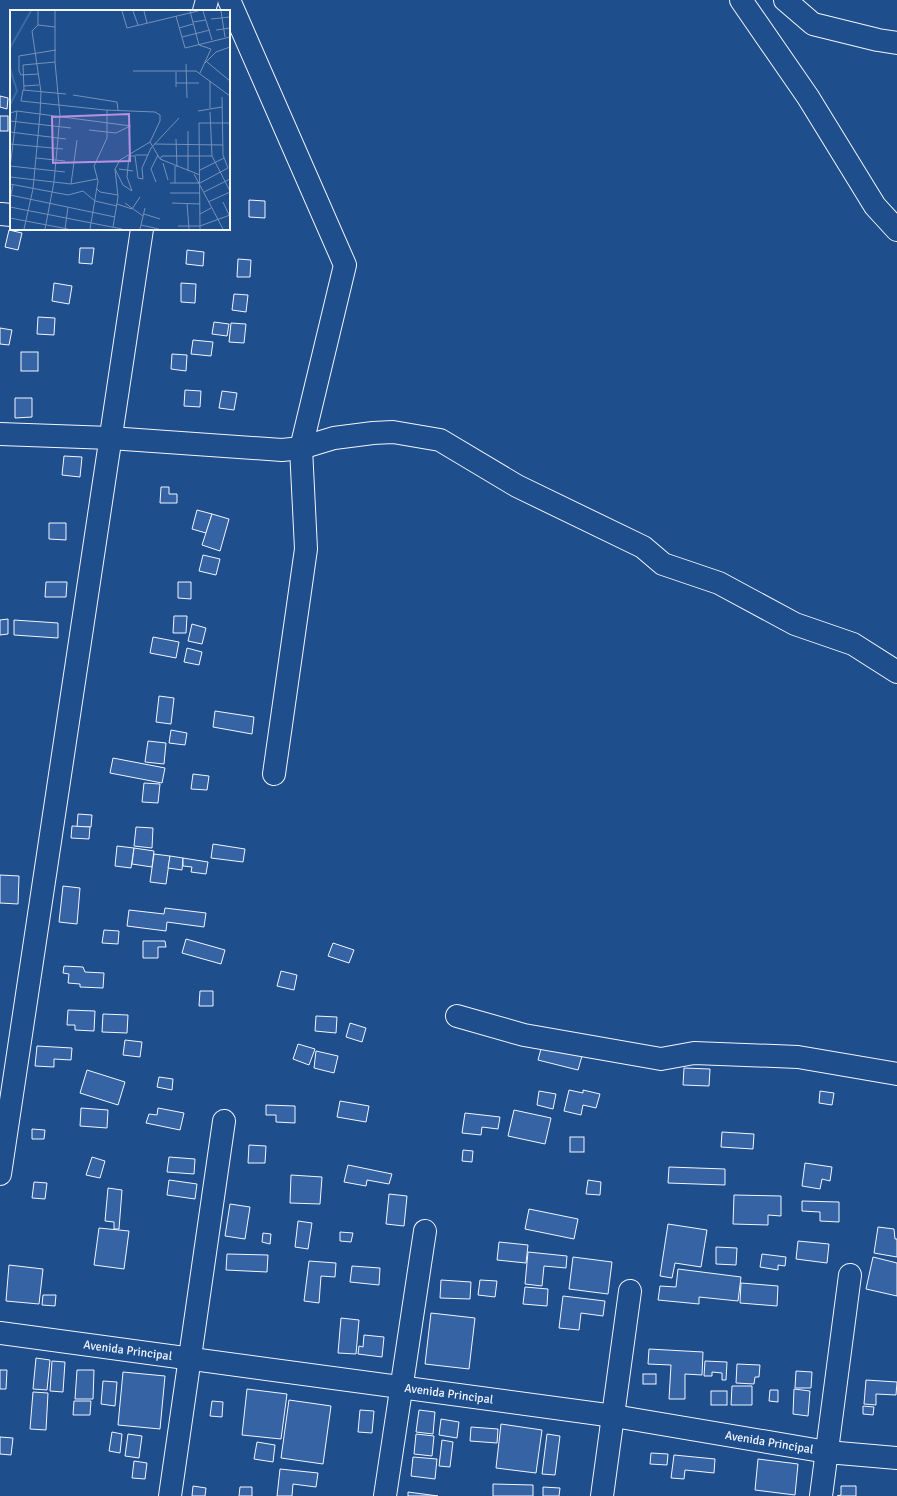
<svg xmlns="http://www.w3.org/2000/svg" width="897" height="1496" font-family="Signika,sans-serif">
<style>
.building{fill:#3563a3;stroke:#f2f6ff}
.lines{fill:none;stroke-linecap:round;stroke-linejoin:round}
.street-casing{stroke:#f2f6ff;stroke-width:24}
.secondary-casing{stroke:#f2f6ff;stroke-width:24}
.street{stroke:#1f4e8c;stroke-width:22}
.secondary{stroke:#1f4e8c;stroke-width:22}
.labels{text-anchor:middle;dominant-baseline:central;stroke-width:3;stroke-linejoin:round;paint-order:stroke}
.street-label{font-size:12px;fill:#f2f6ff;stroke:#1f4e8c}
.inset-river{fill:none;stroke:#3b69a3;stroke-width:2}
.inset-road{fill:none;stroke:#7391ba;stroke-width:1}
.view{fill:#b691df;fill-opacity:0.15;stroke:#b691df;stroke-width:2}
.inset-edge{fill:none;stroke:#f2f6ff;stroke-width:2}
</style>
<rect width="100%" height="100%" fill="#1f4e8c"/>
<!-- building -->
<g class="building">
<polygon points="0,96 8,98 7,109 0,107"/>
<rect x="0" y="116" width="8" height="15"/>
<polygon points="249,200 265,201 265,218 249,217"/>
<polygon points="9,230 22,233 18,250 5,247"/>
<polygon points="80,248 94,248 92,264 79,263"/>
<polygon points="187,250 204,252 203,266 186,264"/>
<polygon points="238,259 251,260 250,277 237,277"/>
<polygon points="54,283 72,286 69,304 52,301"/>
<polygon points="181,283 196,284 195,303 181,302"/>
<polygon points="234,294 248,295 246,312 232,310"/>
<polygon points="38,317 55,318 54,335 37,334"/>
<polygon points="214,322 229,324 227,336 212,334"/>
<polygon points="231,323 246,324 244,343 229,342"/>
<polygon points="0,328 12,330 9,345 0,344"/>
<polygon points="193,340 213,342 211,356 191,354"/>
<rect x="21" y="352" width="17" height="19"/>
<polygon points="172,354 187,355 186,371 171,369"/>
<polygon points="185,390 201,391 200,407 184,406"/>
<polygon points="222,391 237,393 234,410 219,408"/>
<polygon points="15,398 32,398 32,417 15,418"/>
<polygon points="64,456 82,457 80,477 62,475"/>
<polygon points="161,487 169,487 169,494 177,494 177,503 160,503"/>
<polygon points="197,510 212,514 206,533 192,529"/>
<polygon points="212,514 229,519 220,551 202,545"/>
<polygon points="49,523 66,523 66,540 49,539"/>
<polygon points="203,555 220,559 216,575 199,571"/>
<polygon points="46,582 67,582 66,597 45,597"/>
<polygon points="178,582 191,582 191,599 178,598"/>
<polygon points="174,616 187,616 186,633 173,633"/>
<polygon points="8,619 8,634 0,635 0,620"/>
<polygon points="14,620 58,623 58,638 14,635"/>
<polygon points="192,624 206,628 202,644 188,641"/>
<polygon points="153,637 179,642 176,658 150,653"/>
<polygon points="187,648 202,652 199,665 184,662"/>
<polygon points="159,696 174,698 171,724 156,722"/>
<polygon points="215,711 254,717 252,734 213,727"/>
<polygon points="171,730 187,733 185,745 169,743"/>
<polygon points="148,741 166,743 164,764 145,762"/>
<polygon points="113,758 165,768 162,783 110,773"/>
<polygon points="193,774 209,776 207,790 191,789"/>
<polygon points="144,783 160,784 158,803 142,802"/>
<polygon points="78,814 92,815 91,827 77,827"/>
<polygon points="72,826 90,827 89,839 71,838"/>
<polygon points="136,827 153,828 152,848 134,846"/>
<polygon points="213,844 245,849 243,862 211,858"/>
<polygon points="117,846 134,848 131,868 115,866"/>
<polygon points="134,848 154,851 152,867 132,864"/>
<polygon points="154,854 170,856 166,884 150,882"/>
<polygon points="170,856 183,858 182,870 168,868"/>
<polygon points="183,858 208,862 206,874 191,872 192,867 183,866"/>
<polygon points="0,875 19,876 18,904 0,903"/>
<polygon points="63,886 80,888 77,924 59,922"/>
<polygon points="165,908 206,913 204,927 167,922 166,931 127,926 129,910 164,914"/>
<polygon points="104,930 119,931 118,944 102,943"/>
<polygon points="186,939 225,950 221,964 182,953"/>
<polygon points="143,941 165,941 166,947 158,947 158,958 143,958"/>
<polygon points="333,943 354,950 349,963 328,956"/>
<polygon points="64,966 83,967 85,972 104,973 103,988 80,987 80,984 68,983 69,974 63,973"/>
<polygon points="281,971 297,975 294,990 277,986"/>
<polygon points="200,991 213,991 213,1006 199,1006"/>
<polygon points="68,1010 95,1011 94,1031 75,1030 75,1025 67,1025"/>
<polygon points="103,1014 128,1015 127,1033 102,1032"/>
<polygon points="316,1016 337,1017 336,1033 315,1031"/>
<polygon points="350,1023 366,1028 362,1042 346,1037"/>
<polygon points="125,1040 142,1042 140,1057 123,1055"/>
<polygon points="298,1044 315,1049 309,1065 293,1059"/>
<polygon points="542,1045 582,1056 578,1070 538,1060"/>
<polygon points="37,1046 72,1048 71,1060 54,1059 54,1067 35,1066"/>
<polygon points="316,1051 338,1056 334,1073 314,1068"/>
<polygon points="684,1068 710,1069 709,1086 683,1085"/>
<polygon points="87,1070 125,1082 118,1105 80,1093"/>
<polygon points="159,1077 173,1079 172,1090 157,1087"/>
<polygon points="569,1090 583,1093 583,1090 600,1094 596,1108 583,1105 581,1115 564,1111"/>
<polygon points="539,1091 556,1094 553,1109 537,1105"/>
<polygon points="820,1091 834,1093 832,1105 819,1103"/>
<polygon points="340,1101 369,1106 366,1122 337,1117"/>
<polygon points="266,1105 295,1106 295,1123 276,1122 276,1115 266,1115"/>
<polygon points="81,1108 108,1110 107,1128 80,1126"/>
<polygon points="158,1108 184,1113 180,1130 146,1123 149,1114 157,1115"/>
<polygon points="514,1110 551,1118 545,1144 508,1136"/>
<polygon points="465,1113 500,1117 498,1129 482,1127 481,1135 462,1133"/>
<polygon points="32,1129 45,1130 44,1139 32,1139"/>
<polygon points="722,1132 754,1134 753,1149 721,1147"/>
<rect x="570" y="1137" width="14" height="15"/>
<polygon points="249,1145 266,1146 265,1163 248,1163"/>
<polygon points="463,1150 473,1151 472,1162 462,1161"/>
<polygon points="92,1157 105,1161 100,1178 86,1175"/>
<polygon points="169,1157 195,1159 194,1174 167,1172"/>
<polygon points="805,1163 832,1167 830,1181 822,1179 820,1189 802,1186"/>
<polygon points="348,1165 392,1174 389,1184 367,1180 366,1186 344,1182"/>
<polygon points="669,1167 725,1169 725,1185 668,1183"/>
<polygon points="291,1175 322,1177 320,1204 290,1203"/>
<polygon points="169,1180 197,1184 195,1199 167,1195"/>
<polygon points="588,1180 601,1182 600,1195 586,1194"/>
<polygon points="34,1182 47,1183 45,1199 32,1198"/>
<polygon points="108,1188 122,1190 119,1229 114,1229 114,1222 105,1221"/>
<polygon points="389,1194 407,1196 404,1226 386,1224"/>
<polygon points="734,1195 781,1196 781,1216 768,1215 768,1225 733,1224"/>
<polygon points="802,1201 839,1202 839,1222 820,1221 820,1212 802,1211"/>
<polygon points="230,1204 250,1207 245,1239 225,1236"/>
<polygon points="529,1209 578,1219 574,1239 525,1229"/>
<polygon points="298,1221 312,1223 308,1249 295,1247"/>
<polygon points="668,1224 707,1230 701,1267 675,1263 672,1278 660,1276"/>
<polygon points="878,1227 894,1229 895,1239 897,1239 897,1257 874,1253"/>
<polygon points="99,1228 129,1231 124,1269 94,1265"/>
<polygon points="340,1232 353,1233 351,1242 340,1241"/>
<polygon points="263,1233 271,1234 270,1244 262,1242"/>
<polygon points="798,1241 829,1244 827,1263 796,1259"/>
<polygon points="499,1242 528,1245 526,1263 497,1260"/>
<polygon points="716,1247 737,1248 736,1265 716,1264"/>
<polygon points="528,1252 567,1256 566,1268 544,1266 542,1286 525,1284"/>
<polygon points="227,1254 268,1255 267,1272 226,1270"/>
<polygon points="762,1254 786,1257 785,1266 778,1265 778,1270 760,1267"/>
<polygon points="573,1257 612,1262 608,1294 569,1289"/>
<polygon points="873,1257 897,1263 897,1296 866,1289"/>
<polygon points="309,1261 336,1263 335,1277 321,1276 319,1303 304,1301"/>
<polygon points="9,1265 43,1269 39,1304 6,1301"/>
<polygon points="352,1266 380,1268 379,1285 350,1282"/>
<polygon points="678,1269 741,1277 738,1301 699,1297 699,1304 658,1300 660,1286 676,1287"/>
<polygon points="441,1280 471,1282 470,1299 440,1298"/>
<polygon points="480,1280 497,1281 495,1297 478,1295"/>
<polygon points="741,1283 778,1286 777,1306 740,1303"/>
<polygon points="525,1287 548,1289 547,1306 523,1304"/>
<polygon points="43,1295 56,1295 55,1306 42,1305"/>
<polygon points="563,1296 605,1301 603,1316 581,1313 579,1330 559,1328"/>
<polygon points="431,1313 475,1318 469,1369 425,1364"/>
<polygon points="341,1318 359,1320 356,1354 338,1353"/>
<polygon points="364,1335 384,1337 382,1357 358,1354 359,1346 363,1347"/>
<polygon points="649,1349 703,1352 702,1375 685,1374 685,1399 669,1399 671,1365 648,1364"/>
<polygon points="36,1358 50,1360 47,1390 33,1389"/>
<polygon points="52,1361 65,1362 63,1392 50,1391"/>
<polygon points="705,1361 727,1362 726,1380 722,1380 722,1373 712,1372 712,1376 704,1376"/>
<polygon points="737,1364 760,1365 759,1377 755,1377 754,1384 736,1383"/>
<polygon points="0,1370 7,1370 6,1389 0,1389"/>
<polygon points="77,1370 94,1370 93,1399 75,1399"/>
<polygon points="796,1371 812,1372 811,1388 795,1388"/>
<polygon points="123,1372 165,1376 160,1429 118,1425"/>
<rect x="643" y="1374" width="13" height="10"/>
<polygon points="866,1380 897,1382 896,1395 876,1394 876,1405 864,1404"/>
<polygon points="103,1381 117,1382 115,1406 101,1404"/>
<polygon points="732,1386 752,1386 752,1405 731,1405"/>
<polygon points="247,1389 287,1394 281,1439 242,1435"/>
<polygon points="794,1389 810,1391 808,1416 793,1414"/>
<polygon points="770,1390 778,1390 778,1402 769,1401"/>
<rect x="711" y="1391" width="16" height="14"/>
<polygon points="33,1392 48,1393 46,1430 30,1429"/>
<polygon points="289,1400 331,1406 323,1464 281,1458"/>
<polygon points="74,1401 91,1401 90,1415 73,1415"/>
<polygon points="212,1401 223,1402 222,1417 210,1416"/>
<polygon points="863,1406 874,1407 873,1415 863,1414"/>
<polygon points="360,1410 374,1411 372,1433 358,1432"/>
<polygon points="419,1410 435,1412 433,1434 416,1432"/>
<polygon points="441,1419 459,1422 457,1438 439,1435"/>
<polygon points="501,1424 542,1430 536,1473 496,1468"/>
<polygon points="471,1427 498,1429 497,1443 470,1441"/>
<polygon points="112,1432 122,1434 120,1453 109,1451"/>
<polygon points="128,1434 142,1436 139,1458 125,1456"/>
<polygon points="416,1434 434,1436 432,1456 414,1454"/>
<polygon points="547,1434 560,1436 555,1475 542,1474"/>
<polygon points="0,1437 13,1438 11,1455 0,1454"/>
<polygon points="442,1440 453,1442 450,1467 439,1466"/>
<polygon points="257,1442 275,1445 273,1462 254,1459"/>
<polygon points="651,1453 668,1454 667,1465 650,1464"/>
<polygon points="674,1455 715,1459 714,1473 685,1470 684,1479 671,1478"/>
<polygon points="413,1457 437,1459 435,1479 411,1476"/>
<polygon points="758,1459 798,1464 795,1495 755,1490"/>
<polygon points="134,1461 147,1463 145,1479 132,1478"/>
<polygon points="280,1469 318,1473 316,1487 293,1484 292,1496 277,1496"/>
<polygon points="493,1484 533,1485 533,1496 493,1496"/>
<polygon points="193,1486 206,1488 205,1496 192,1496"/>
<polygon points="841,1486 856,1486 856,1496 837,1496 841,1495"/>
<polygon points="240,1487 252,1487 252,1496 239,1496"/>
<polygon points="543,1487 560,1488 559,1496 543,1496"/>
<polygon points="408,1492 438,1496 408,1496"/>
</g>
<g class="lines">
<!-- street casing -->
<g class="street-casing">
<g id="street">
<polyline points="229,0 345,265 301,448 306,549 274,774"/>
<polyline points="741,0 808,97 875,206 897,230"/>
<polyline points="785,0 813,24 878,40 897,43"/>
<polyline points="204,11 207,0"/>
<polyline points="1,214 11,215"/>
<polyline points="0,434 110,438 282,450 301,448 334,438 373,433 393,432 440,440 517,486 643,547 663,564 719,583 795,624 853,644 897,672"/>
<polyline points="457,1016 524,1035 661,1059 694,1053 798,1057 897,1074"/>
<polyline points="0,1174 142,229"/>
<polyline points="170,1496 224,1121"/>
<polyline points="385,1496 425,1231"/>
<polyline points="602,1496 630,1291"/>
<polyline points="821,1496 850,1275"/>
</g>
</g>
<!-- secondary casing -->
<g class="secondary-casing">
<g id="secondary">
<path id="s1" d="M 0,1333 L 614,1416 L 827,1452 L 897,1458"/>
</g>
</g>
<!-- street -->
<use href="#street" class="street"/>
<!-- secondary -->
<use href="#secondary" class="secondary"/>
</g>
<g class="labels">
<!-- street labels -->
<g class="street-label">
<text stroke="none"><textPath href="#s1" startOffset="129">Avenida Principal</textPath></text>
<text stroke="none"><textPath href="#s1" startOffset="453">Avenida Principal</textPath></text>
<text stroke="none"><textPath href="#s1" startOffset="777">Avenida Principal</textPath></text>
</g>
</g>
<!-- overview -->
<g transform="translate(10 10)">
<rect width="220" height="220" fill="#1f4e8c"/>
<path class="inset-river" d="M 0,38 L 21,1M 0,58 L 7,81 L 0,95"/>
<path class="inset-road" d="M 112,1 L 117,18 L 188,1M 123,1 L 128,15M 134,1 L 137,13M 180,1 L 189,35 L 201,39 L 190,63M 193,1 L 202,30M 211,1 L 215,27M 166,6 L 175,38 L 220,27M 201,9 L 220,7M 183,12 L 196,10M 28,15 L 45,17M 169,18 L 183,14M 206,20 L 220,18M 172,27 L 200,20M 197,52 L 220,71M 195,53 L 206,42 L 220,37M 176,54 L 177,88M 123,61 L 186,61 L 220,86M 166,62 L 166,77M 28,64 L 11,65 L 9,61 L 9,46 L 46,40M 166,73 L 189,73M 14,76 L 29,75M 14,80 L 13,55 L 45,52M 56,84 L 13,80 L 11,91 L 95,100 L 145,102 L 150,105 L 150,111 L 140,132 L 150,149 L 190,165M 63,85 L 107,92 L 108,100M 200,98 L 200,71M 188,101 L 212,97M 200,102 L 202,146 L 220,181M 0,103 L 7,101 L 121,116M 0,111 L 61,118M 79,120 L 106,123 L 120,116M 178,121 L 178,161M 0,122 L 56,129M 166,129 L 167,157M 0,134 L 53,139M 144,134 L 213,135M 125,145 L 138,145M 26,148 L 55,151M 150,149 L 152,146 L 202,146M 153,153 L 158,170M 0,156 L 55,162M 165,156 L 165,173M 0,158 L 7,101M 105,159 L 110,150 L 140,132M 109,159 L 123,161M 190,160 L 214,148M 184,164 L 213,219M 0,167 L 61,174 L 87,169M 146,172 L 141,159 L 148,145M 160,173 L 190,173 L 218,158 L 213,145 L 212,87M 0,174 L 58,185 L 73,181 L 85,191 L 107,196M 61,174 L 67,130M 87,179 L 90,182 L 108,185M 194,182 L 220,169M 160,183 L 190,183M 0,185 L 105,207M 0,189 L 3,175M 198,192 L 220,182M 213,192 L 220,207M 115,193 L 133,206M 162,193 L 190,194M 177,193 L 179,219M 107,194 L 122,199 L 130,187M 0,197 L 112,219M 134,204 L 150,209M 190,204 L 201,198M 0,208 L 58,219M 131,215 L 149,219M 168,216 L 190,216 L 220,205M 103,217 L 108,187 L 105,159 L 113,175 L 122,181 L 117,167 L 119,146 L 125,146 L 128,168 L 133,169 L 132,158 L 141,138 L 169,108M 14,219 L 23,179 L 30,104 L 31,82 L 22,21 L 28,15 L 28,1M 35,219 L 44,172 L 50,106 L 45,52 L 45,1M 55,219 L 58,197M 80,219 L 88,171 L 84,156 L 97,128 L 97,100M 130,219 L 135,198M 190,219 L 189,113 L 220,113"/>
<path class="view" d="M 119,104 L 120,151 L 43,153 L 42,107 Z"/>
<rect width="220" height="220" class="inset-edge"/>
</g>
</svg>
